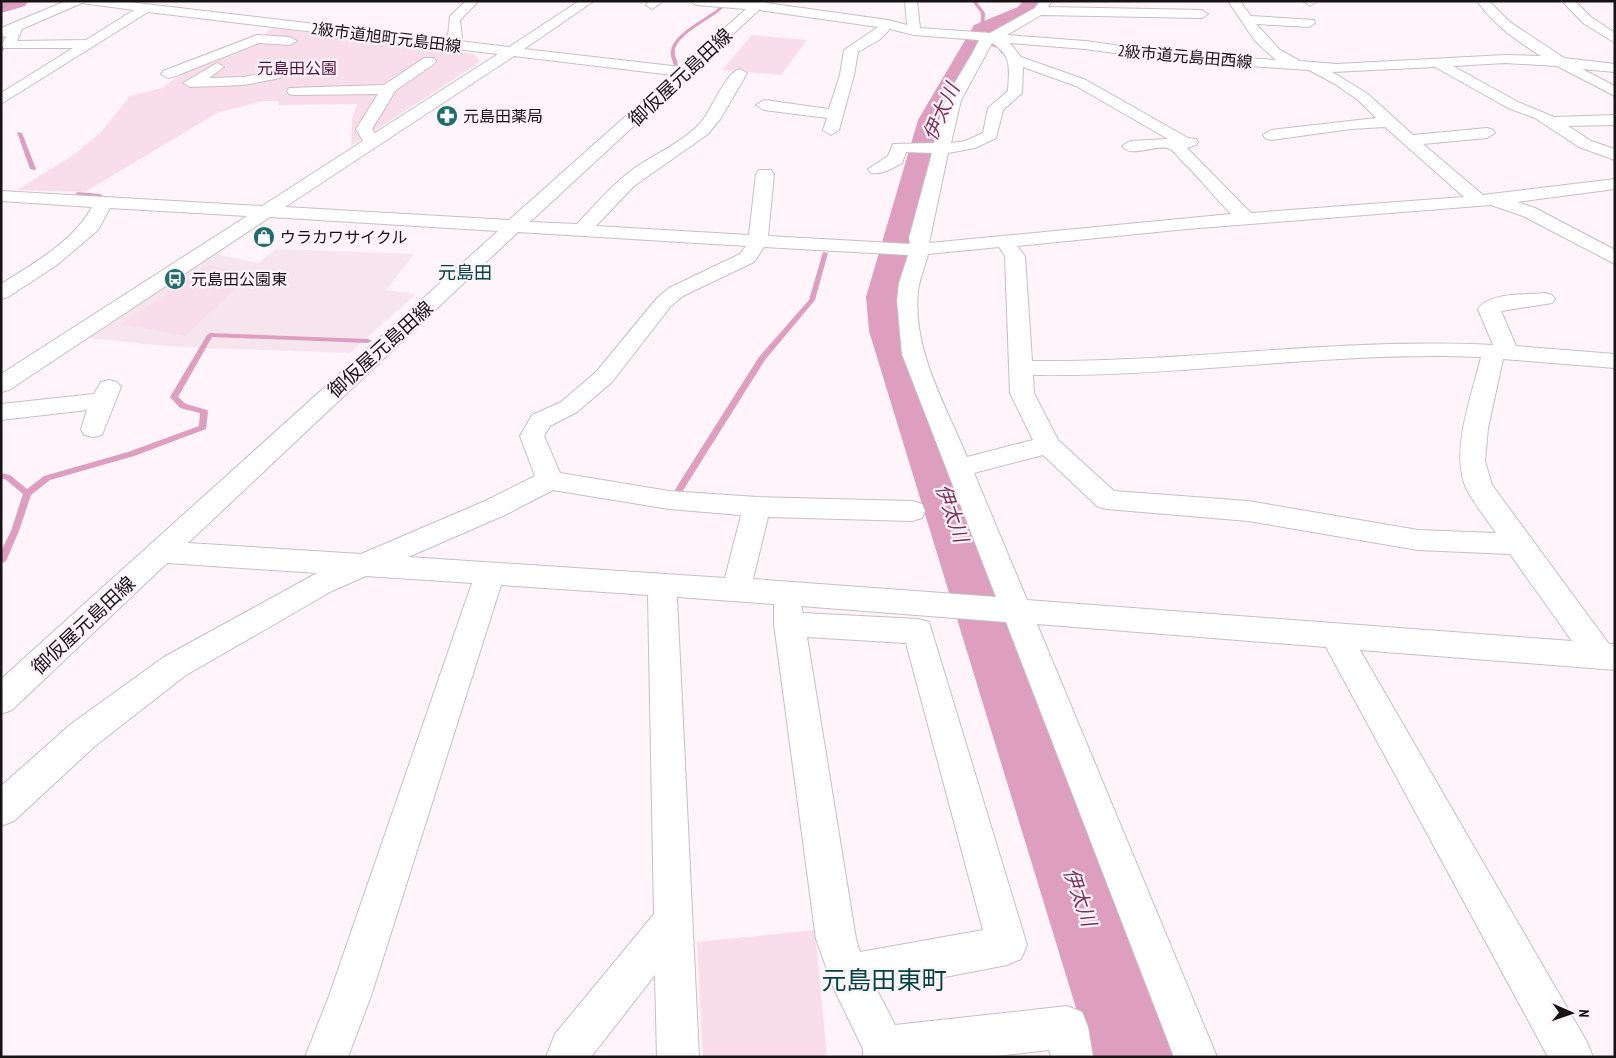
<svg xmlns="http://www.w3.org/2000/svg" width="1616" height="1058" font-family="'PT Sans Narrow','Noto Sans JP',sans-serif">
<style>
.built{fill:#f7e5ed}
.green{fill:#faddeb}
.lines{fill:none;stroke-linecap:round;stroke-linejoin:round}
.stream{fill:#dd9ebf;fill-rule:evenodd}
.river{fill:#dd9ebf;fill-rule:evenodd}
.minor-casing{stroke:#c8bfc3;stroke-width:2}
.minor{fill:#fff;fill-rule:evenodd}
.labels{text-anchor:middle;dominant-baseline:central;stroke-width:4.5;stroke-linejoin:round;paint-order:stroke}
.far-street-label{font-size:16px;fill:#171315;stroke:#fef4f9}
.far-park-label{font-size:16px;fill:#570d3c;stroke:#fef4f9}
.far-poi-label{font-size:16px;fill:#171315;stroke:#fef4f9;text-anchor:start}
.far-quarter-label{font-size:18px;fill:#004445;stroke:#fef4f9}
.street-label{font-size:19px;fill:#171315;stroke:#fef4f9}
.water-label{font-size:20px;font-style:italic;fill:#7d335e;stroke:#fef4f9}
.near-quarter-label{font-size:25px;fill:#004445;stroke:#fef4f9}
</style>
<rect width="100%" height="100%" fill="#fef4f9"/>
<!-- built -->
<polygon class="built" points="276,249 414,254 386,290 416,294 350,353 177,347 87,338 214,254 259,263"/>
<!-- green -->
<g class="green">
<polygon points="272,28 474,54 480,62 351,146 352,119 357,104 279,105 278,101 263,101 217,113 85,192 17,190 75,154 102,131 130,96 162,88 195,64 250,46"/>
<polygon points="752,35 807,40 781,75 722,70"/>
<polygon points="210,265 250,275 185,336 121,324"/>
<polygon points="815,930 827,1057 703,1057 697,942"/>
</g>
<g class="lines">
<!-- stream -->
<g class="stream">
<polygon points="972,1 976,1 985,13 984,32 981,31 981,13"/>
<path d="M 721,6 L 724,7 C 712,19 679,33 675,49 C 674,55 677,60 678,65 L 674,66 C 673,61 670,56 671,51 C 673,33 708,18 721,6 Z"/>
<polygon points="6,36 9,37 3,51 1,52 1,45"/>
<polygon points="976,39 1002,46 1006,53 1002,54 998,48 975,41"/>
<polygon points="17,132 22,133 36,169 35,170 30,169"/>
<polygon points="78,192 100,194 103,196 96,207 94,208 91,206 96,197 76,195 76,193"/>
<polygon points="823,252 828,253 815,300 765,360 682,492 676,492 675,490 676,488 759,357 809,300"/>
<polygon points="210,333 368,339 372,341 368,343 212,337 178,397 186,404 207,410 208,412 206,429 134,456 50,480 31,495 19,531 6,561 1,564 1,551 11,531 23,494 5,479 1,479 1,473 10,475 27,489 44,476 128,452 199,426 200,413 180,408 170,397 207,335"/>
</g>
<!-- river -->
<g class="river">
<polygon points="1,1 28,1 25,6 1,13"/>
<polygon points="1023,1 1048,1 1036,17 993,36 950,120 908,297 913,331 1177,1057 1091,1057 869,331 866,297 918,120 974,25 1018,7"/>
</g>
<!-- minor casing -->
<g class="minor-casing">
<g id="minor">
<path d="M 66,1 L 120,1 L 443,39 L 448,36 L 450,16 L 466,1 L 479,1 L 460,20 L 462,38 L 459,41 L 509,47 L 579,1 L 594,1 L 524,49 L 681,67 L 746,9 L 696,5 L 690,1 L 768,1 L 766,3 L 888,20 L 907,25 L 905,1 L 917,1 L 920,28 L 990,33 L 1035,8 L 1040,1 L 1052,1 L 1048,7 L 1202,10 L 1208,14 L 1202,18 L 1041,15 L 1007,35 L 1085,41 L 1175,53 L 1276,60 L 1255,41 L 1228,1 L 1240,1 L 1251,16 L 1314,20 L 1315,23 L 1309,27 L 1256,24 L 1280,50 L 1300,61 L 1337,64 L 1505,55 L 1541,56 C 1517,41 1494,25 1477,1 L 1489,1 L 1510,22 L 1564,58 L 1615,64 L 1615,72 L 1582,69 L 1615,86 L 1615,96 L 1557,66 L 1505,63 L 1453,66 L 1518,102 L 1554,117 L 1615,115 L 1615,125 L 1568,126 L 1591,141 L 1615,149 L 1615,160 L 1579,147 L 1535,118 L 1508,108 L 1435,67 L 1332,72 L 1368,94 L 1413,135 L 1487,128 L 1493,130 L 1495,133 L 1487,138 L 1423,144 L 1483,195 L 1615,179 L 1615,189 L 1517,202 L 1535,208 L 1615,250 L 1615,264 L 1523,216 L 1491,205 L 1187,229 L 1017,246 L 1025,256 L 1032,361 C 1186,363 1339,337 1493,345 L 1478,309 C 1490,292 1526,295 1545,293 L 1552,295 L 1555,299 L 1552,303 L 1501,311 L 1516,346 L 1615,354 L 1615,368 L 1503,359 L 1488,428 L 1485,461 L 1492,485 L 1609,644 L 1615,644 L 1615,670 L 1360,650 L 1587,1042 L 1593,1057 L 1548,1057 L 1326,647 L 1037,624 L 1217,1057 L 1174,1057 L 1006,622 L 801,606 L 803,613 L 918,619 L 929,622 L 1027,945 L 1021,959 L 1007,965 L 877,990 L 895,1025 L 1067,1006 L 1082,1012 L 1088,1027 L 1093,1057 L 1051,1057 L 1049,1050 L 988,1057 L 863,1057 L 863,1049 L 834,989 L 816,939 L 774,624 L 774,604 L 677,597 L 699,1057 L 657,1057 L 655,975 L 591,1057 L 546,1057 L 555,1034 L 654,914 L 648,595 L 501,585 L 371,996 L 348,1057 L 305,1057 L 329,996 L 472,583 L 366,576 L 332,591 L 186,675 L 95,746 L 14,821 L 1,826 L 1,786 L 71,724 L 164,657 L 317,573 L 167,563 L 12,710 L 1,714 L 1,679 L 498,231 L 270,217 L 9,390 L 1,392 L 1,374 L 247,216 L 110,208 L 98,230 L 57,265 L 8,297 L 1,299 L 1,284 C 34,263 73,242 92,207 L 1,201 L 1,191 L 262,206 L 363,141 L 356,129 L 378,94 L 294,95 L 289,94 L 287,91 L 289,88 L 384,85 L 424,58 L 434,58 L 436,61 L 434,64 L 396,90 L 372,129 L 375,133 L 498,54 L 148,12 L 1,104 L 1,93 L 73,48 L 4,48 L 2,45 L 6,36 L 1,37 L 1,28 ZM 82,3 L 134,10 L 86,40 L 17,41 L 22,29 ZM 759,10 L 878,27 L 844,50 L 840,75 L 829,109 L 764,100 L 756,105 L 764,110 L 827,118 L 823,130 L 831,135 L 839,130 L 854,75 L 858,52 L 879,40 L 890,29 L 914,35 L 979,40 C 970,60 956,78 947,98 C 940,112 938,129 934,143 L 893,144 L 888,156 L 868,169 L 871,173 C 883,175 892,168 902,163 L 906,152 L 932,153 L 909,238 L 910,244 L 768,236 L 774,174 L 771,170 L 759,170 L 756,174 L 749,235 L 596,226 L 634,186 L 708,134 L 721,118 L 747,73 L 740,69 C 725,72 712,111 700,123 C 680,145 651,155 628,173 C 609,188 593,207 577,224 L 530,222 ZM 992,43 C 1013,56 1009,69 1008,91 L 988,108 L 983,133 L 965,141 L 951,143 L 961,100 ZM 1010,43 L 1085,49 L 1175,61 L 1309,70 L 1335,84 L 1358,100 L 1376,118 L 1271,130 L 1263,135 L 1265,138 L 1271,140 L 1351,129 L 1385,127 L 1464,197 L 1251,213 L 1187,148 L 1196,145 L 1198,142 L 1196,139 L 1188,138 L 1086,80 L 1021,57 ZM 514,56 L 672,75 L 509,220 L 285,207 ZM 1023,67 L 1076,86 L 1168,139 L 1130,141 L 1122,146 C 1131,159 1157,143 1170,149 C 1174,151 1178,157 1181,160 C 1199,177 1214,197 1231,214 L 929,243 L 948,153 L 975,148 L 996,138 L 1003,110 L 1022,93 ZM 518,232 L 746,246 L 740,254 L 669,288 L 657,298 L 596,372 L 561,402 L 532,415 L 520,436 L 535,476 L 485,501 L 361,554 L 188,543 ZM 764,247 L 908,255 L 899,283 L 897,301 L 902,354 L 996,597 L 753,579 L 768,517 L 912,521 L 922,518 L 925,511 L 922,504 L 912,501 L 757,497 L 669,491 L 560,473 L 544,436 L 550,426 L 577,412 L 612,382 L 671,306 L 683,296 L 754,262 ZM 999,247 L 1005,256 L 1010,393 L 1033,440 L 967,457 C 946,406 912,349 918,292 C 919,279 925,267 928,254 ZM 1445,356 L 1481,357 C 1472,395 1450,451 1466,488 C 1474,504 1486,518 1496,533 L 1418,530 L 1248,501 L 1114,491 L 1058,440 L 1034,393 L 1033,375 C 1170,377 1307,355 1445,356 ZM 1043,455 L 1098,507 L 1107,509 L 1248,521 L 1418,550 L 1510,554 L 1572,641 L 1027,600 L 974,473 ZM 553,490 L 669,509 L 741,515 L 725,578 L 408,557 L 505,515 ZM 807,637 L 906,643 L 983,930 L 860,952 L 856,939 Z"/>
<polygon points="649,1 664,1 652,9 646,5"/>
<polygon points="1303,1 1316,1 1316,2 1310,6"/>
<polygon points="1562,1 1575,1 1591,17 1615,33 1615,43 1583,23"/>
<polygon points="257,35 290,37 297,41 290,45 259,43 173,77 168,78 161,74 163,71"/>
<polygon points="217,63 224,67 209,78 244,77 275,71 282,75 280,78 244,85 190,87 183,83"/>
<polygon points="109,380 117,382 121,387 102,435 93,437 84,435 81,429 87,410 1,420 1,404 94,394 101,382"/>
</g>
</g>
<!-- minor -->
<use href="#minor" class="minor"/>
</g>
<!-- icons -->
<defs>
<g id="pharmacy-disc" transform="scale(1.125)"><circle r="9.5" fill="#216d6e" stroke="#fef4f9"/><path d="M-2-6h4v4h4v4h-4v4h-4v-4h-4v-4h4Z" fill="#fff"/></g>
<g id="shop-disc" transform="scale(1.125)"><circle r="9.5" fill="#216d6e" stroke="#fef4f9"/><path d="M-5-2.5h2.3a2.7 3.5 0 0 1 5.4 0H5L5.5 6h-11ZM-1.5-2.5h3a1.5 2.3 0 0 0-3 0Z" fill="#fff"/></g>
<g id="bus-disc" transform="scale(1.125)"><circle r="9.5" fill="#216d6e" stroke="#fef4f9"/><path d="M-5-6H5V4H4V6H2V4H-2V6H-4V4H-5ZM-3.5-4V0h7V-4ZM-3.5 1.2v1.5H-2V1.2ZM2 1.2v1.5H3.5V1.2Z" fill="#fff"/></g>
</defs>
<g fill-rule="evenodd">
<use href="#pharmacy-disc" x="447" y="116"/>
<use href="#shop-disc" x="264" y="237"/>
<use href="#bus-disc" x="175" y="279"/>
</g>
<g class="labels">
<!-- far-street labels -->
<g class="far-street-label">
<text transform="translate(386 37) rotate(7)">2級市道旭町元島田線</text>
<text transform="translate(1185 56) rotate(5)">2級市道元島田西線</text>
</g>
<!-- far-park labels -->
<g class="far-park-label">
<text x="297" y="68">元島田公園</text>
</g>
<!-- far-poi labels -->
<g class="far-poi-label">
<text x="463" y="116">元島田薬局</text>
<text x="280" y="237">ウラカワサイクル</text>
<text x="191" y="279">元島田公園東</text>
</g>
<!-- far-quarter labels -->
<g class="far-quarter-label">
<text x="465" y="272">元島田</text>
</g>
<!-- street labels -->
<g class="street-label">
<text transform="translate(680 77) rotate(-43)">御仮屋元島田線</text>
<text transform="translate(380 349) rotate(-42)">御仮屋元島田線</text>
<text transform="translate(83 625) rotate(-43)">御仮屋元島田線</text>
</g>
<!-- water labels -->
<g class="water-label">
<text transform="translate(941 112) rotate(-66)">伊太川</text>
<text transform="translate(952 513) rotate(71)">伊太川</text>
<text transform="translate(1080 897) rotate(71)">伊太川</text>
</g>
<!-- near-quarter labels -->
<g class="near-quarter-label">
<text x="884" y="980">元島田東町</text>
</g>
</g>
<!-- border -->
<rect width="1616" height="1058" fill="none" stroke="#171315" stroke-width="5"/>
<!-- north arrow -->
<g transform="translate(1571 1013) rotate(92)" stroke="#fef4f9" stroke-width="4" paint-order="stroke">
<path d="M0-4L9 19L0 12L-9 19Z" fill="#171315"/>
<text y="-8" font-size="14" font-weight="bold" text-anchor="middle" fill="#171315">N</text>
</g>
</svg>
